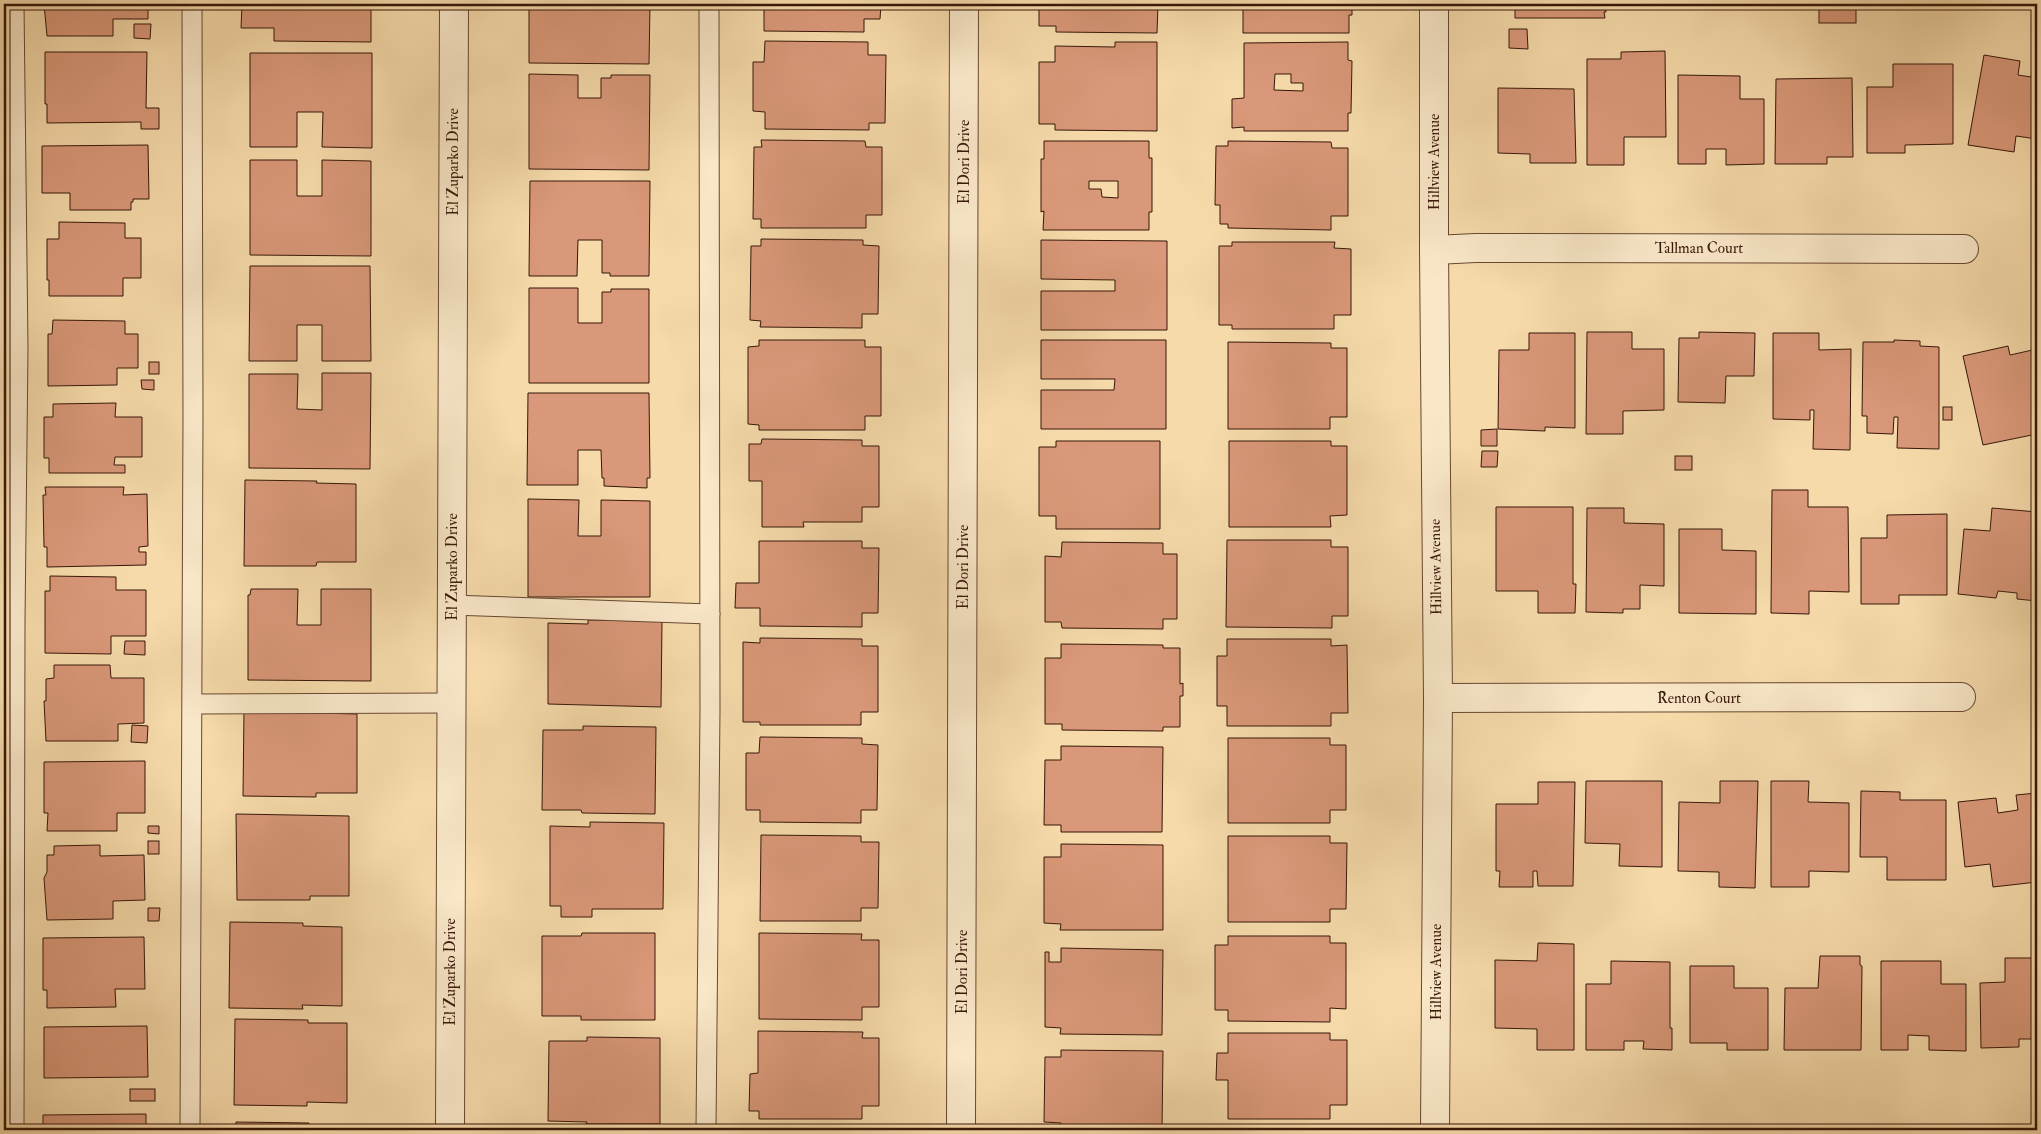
<svg xmlns="http://www.w3.org/2000/svg" width="2041" height="1134" font-family="'IM FELL Double Pica',serif">
<style>
.building{fill:#d99879;stroke:#371709;fill-rule:evenodd}
.lines{fill:none;stroke-linecap:round;stroke-linejoin:round}
.service-casing{stroke:#674831;stroke-width:21}
.minor-casing{stroke:#674831;stroke-width:30}
.service{stroke:#f9e7c8;stroke-width:19}
.minor{stroke:#f9e7c8;stroke-width:28}
.labels{text-anchor:middle;dominant-baseline:central;stroke-width:4.5;stroke-linejoin:round;paint-order:stroke}
.street-label{font-size:15px;fill:#371709;stroke:#f9e7c8}
</style>
<rect width="100%" height="100%" fill="#f6daaa"/>
<filter id="stains"><feTurbulence type="fractalNoise" baseFrequency=".004" numOctaves="4"/><feColorMatrix values="0 0 0 0 .2 0 0 0 0 .09 0 0 0 0 .02 0 0 0 .5 -.17"/></filter>
<radialGradient id="worn" r=".72"><stop offset=".6" stop-color="#630" stop-opacity="0"/><stop offset="1" stop-color="#630" stop-opacity=".3"/></radialGradient>
<!-- building -->
<g class="building">
<polygon points="44,4 148,4 148,19 113,19 113,36 47,36"/>
<polygon points="242,4 371,4 371,42 274,41 274,28 241,28"/>
<polygon points="529,4 650,4 649,64 529,63"/>
<polygon points="764,4 881,4 880,19 864,19 864,32 764,31"/>
<polygon points="1039,4 1158,4 1157,33 1056,32 1056,26 1039,26"/>
<polygon points="1243,4 1352,4 1352,15 1349,15 1349,33 1243,33"/>
<polygon points="1515,4 1605,4 1606,12 1604,12 1605,18 1515,18"/>
<rect x="1819" y="4" width="37" height="19"/>
<polygon points="134,24 151,24 150,39 134,38"/>
<polygon points="1509,29 1527,29 1528,49 1509,48"/>
<polygon points="765,41 868,42 868,55 886,55 885,123 869,123 869,130 765,129 765,112 753,111 753,62 764,62"/>
<polygon points="1115,42 1157,42 1157,131 1055,130 1055,124 1039,124 1039,62 1055,62 1055,46 1115,47"/>
<path d="M 1348,42 L 1348,60 L 1352,61 L 1351,113 L 1348,113 L 1348,131 L 1244,131 L 1244,127 L 1232,128 L 1232,99 L 1244,98 L 1244,43 ZM 1275,74 L 1291,74 L 1291,83 L 1303,83 L 1303,91 L 1274,90 Z"/>
<polygon points="1665,51 1666,137 1624,137 1624,165 1587,165 1587,59 1621,59 1621,52"/>
<polygon points="45,52 147,52 146,108 159,108 159,129 141,129 141,122 47,123 47,104 45,104"/>
<polygon points="250,53 372,53 372,148 322,147 323,112 297,112 297,147 250,147"/>
<polygon points="1984,55 2020,61 2018,75 2031,77 2033,63 2037,64 2037,139 2016,136 2014,152 1968,145"/>
<polygon points="1893,64 1953,64 1953,144 1905,145 1905,153 1867,153 1867,87 1893,87"/>
<polygon points="529,74 578,75 578,98 601,98 601,78 611,78 611,75 650,75 649,170 529,169"/>
<polygon points="1678,75 1740,76 1740,99 1764,99 1764,164 1726,165 1726,149 1706,149 1706,164 1678,164"/>
<polygon points="1852,78 1853,157 1827,157 1827,164 1775,164 1776,79"/>
<polygon points="1498,88 1574,89 1576,163 1530,163 1530,154 1498,153"/>
<polygon points="761,140 865,141 866,147 882,147 882,215 866,215 866,228 761,228 761,219 753,219 754,147 762,147"/>
<path d="M 1044,141 L 1149,141 L 1149,158 L 1152,158 L 1152,212 L 1149,212 L 1149,230 L 1043,230 L 1044,211 L 1041,212 L 1041,159 L 1044,159 ZM 1089,181 L 1118,181 L 1118,198 L 1102,197 L 1101,189 L 1089,189 Z"/>
<polygon points="1228,141 1331,142 1332,148 1348,148 1348,216 1331,216 1331,230 1228,228 1228,224 1220,224 1220,205 1215,205 1216,146 1228,146"/>
<polygon points="148,145 149,199 133,199 133,202 131,202 131,210 70,210 70,193 42,193 42,146"/>
<polygon points="250,160 297,160 297,196 322,196 322,160 371,161 371,256 250,255"/>
<polygon points="530,181 650,181 649,276 610,276 610,273 602,273 602,240 578,240 577,276 529,276"/>
<polygon points="59,222 125,223 125,238 141,238 141,278 123,278 123,296 49,296 49,280 47,280 47,239 59,239"/>
<polygon points="761,239 863,240 863,245 879,246 878,314 862,314 862,328 760,327 761,321 750,320 751,246 761,246"/>
<polygon points="1041,240 1167,241 1167,330 1041,330 1041,291 1115,291 1115,280 1041,279"/>
<polygon points="1232,242 1335,242 1334,248 1351,249 1351,315 1334,315 1334,329 1232,329 1232,325 1219,325 1219,246 1232,246"/>
<polygon points="250,266 370,266 371,361 322,361 322,325 297,325 297,361 249,361"/>
<polygon points="529,288 578,288 578,323 602,323 602,292 611,292 611,289 649,289 649,383 529,383"/>
<polygon points="53,320 125,321 125,334 138,334 138,368 117,368 117,385 48,386 48,334 52,334"/>
<polygon points="1587,332 1632,332 1632,349 1664,349 1664,410 1623,411 1623,434 1586,434"/>
<polygon points="1699,332 1755,333 1754,376 1726,376 1725,403 1678,402 1679,338 1699,338"/>
<polygon points="1529,333 1575,333 1575,428 1545,427 1545,431 1498,429 1499,350 1529,350"/>
<polygon points="1773,333 1819,333 1819,350 1851,349 1850,450 1813,449 1814,410 1810,410 1810,420 1773,419"/>
<polygon points="759,340 865,340 865,347 881,347 881,416 865,416 865,430 759,430 759,425 748,424 748,347 759,346"/>
<polygon points="1041,340 1166,340 1166,429 1041,429 1041,390 1114,390 1115,379 1041,379"/>
<polygon points="1894,340 1920,341 1920,346 1939,347 1939,449 1897,448 1898,417 1894,417 1893,434 1867,433 1867,416 1862,416 1863,342 1894,342"/>
<polygon points="1228,342 1331,343 1331,348 1347,348 1347,417 1330,417 1330,429 1228,429"/>
<polygon points="2008,346 2010,355 2037,349 2037,434 1983,445 1963,356"/>
<rect x="149" y="362" width="10" height="12"/>
<polygon points="322,373 371,373 370,469 249,468 249,374 298,374 297,409 322,410"/>
<polygon points="141,380 154,380 154,390 142,389"/>
<polygon points="528,393 649,393 650,478 647,478 647,488 604,486 604,478 602,478 601,450 578,450 578,485 527,485"/>
<polygon points="116,403 115,417 142,417 142,457 115,457 114,465 125,465 125,473 49,473 49,458 44,458 44,417 53,417 53,404"/>
<rect x="1943" y="407" width="9" height="13"/>
<polygon points="1497,429 1497,446 1481,446 1481,430"/>
<polygon points="762,439 862,440 862,446 879,446 879,507 862,507 862,522 803,522 804,527 762,527 762,481 749,481 749,444 761,444"/>
<polygon points="1056,441 1160,441 1160,529 1056,529 1056,516 1039,516 1039,447 1056,447"/>
<polygon points="1229,441 1331,441 1331,446 1347,446 1347,515 1330,516 1331,527 1229,527"/>
<polygon points="1482,451 1498,451 1497,467 1481,467"/>
<rect x="1675" y="456" width="17" height="14"/>
<polygon points="245,480 317,481 316,483 356,484 356,562 317,562 316,566 244,566"/>
<polygon points="45,487 124,487 123,495 147,494 148,546 139,547 139,552 146,552 146,565 47,567 47,547 44,547 43,495 46,495"/>
<polygon points="1772,490 1808,490 1808,507 1848,507 1849,592 1809,591 1809,614 1771,613"/>
<polygon points="528,499 579,500 578,536 601,536 601,500 650,501 650,597 528,597"/>
<polygon points="1496,507 1573,507 1573,584 1576,584 1575,613 1538,613 1538,591 1496,591"/>
<polygon points="1587,508 1624,508 1624,523 1664,524 1664,586 1640,585 1640,609 1623,609 1623,613 1586,612"/>
<polygon points="1992,508 2037,512 2037,601 2017,599 2017,593 1998,591 1996,598 1958,594 1964,529 1990,531"/>
<polygon points="1947,514 1947,595 1899,595 1899,604 1861,604 1861,538 1887,538 1887,515"/>
<polygon points="1679,529 1722,529 1722,550 1756,551 1756,614 1679,613"/>
<polygon points="1227,540 1331,540 1331,547 1348,547 1348,616 1332,616 1332,628 1226,627"/>
<polygon points="759,541 862,541 862,548 879,548 878,613 862,613 862,627 760,626 760,608 735,608 736,583 759,583"/>
<polygon points="1062,542 1163,543 1163,554 1177,554 1177,619 1163,619 1163,629 1062,628 1061,622 1045,622 1045,556 1061,557"/>
<polygon points="50,576 116,577 116,590 146,590 146,636 111,636 111,654 45,653 45,591 50,591"/>
<polygon points="251,589 298,589 297,625 321,625 321,589 371,589 371,681 248,680 248,595 250,595"/>
<polygon points="588,620 662,621 661,707 548,704 548,623 588,624"/>
<polygon points="760,638 862,639 862,646 878,646 878,712 861,712 861,725 760,725 760,722 743,722 743,642 760,643"/>
<polygon points="1227,639 1331,639 1331,646 1347,645 1348,713 1331,713 1331,726 1227,726 1227,706 1217,706 1217,656 1227,656"/>
<polygon points="125,641 145,641 145,655 124,654"/>
<polygon points="1061,644 1163,645 1163,648 1180,648 1180,684 1183,683 1183,696 1180,696 1180,727 1163,727 1163,731 1062,730 1062,724 1045,724 1045,658 1061,658"/>
<polygon points="54,665 110,665 111,678 144,678 144,723 118,724 118,741 46,741 44,701 46,701 46,679 54,678"/>
<polygon points="244,710 317,710 317,713 357,714 357,793 316,793 316,797 243,796"/>
<polygon points="132,725 148,726 147,743 131,742"/>
<polygon points="583,726 656,727 655,814 582,813 581,810 542,810 543,730 583,730"/>
<polygon points="760,737 862,738 862,744 878,745 877,810 861,810 861,823 760,822 760,810 746,810 746,753 759,753"/>
<polygon points="1228,738 1330,738 1330,745 1346,745 1346,810 1330,810 1330,823 1228,823"/>
<polygon points="1061,746 1163,747 1162,832 1061,832 1061,825 1044,825 1045,760 1061,760"/>
<polygon points="145,761 145,813 117,813 117,831 47,831 48,813 44,813 44,762"/>
<polygon points="1586,781 1662,781 1662,867 1619,866 1620,844 1585,843"/>
<polygon points="1720,781 1758,781 1755,888 1719,887 1719,872 1678,871 1679,802 1720,803"/>
<polygon points="1771,781 1809,781 1808,802 1849,803 1849,872 1809,871 1809,887 1771,887"/>
<polygon points="1538,782 1575,782 1573,886 1538,886 1537,871 1533,871 1533,887 1499,887 1500,871 1496,871 1496,804 1538,804"/>
<polygon points="1861,791 1900,792 1900,800 1946,800 1946,880 1887,880 1887,857 1860,857"/>
<polygon points="2037,793 2037,882 1993,887 1990,864 1965,867 1958,802 1996,798 1998,813 2018,810 2016,795"/>
<polygon points="236,814 349,816 349,896 310,896 310,900 237,900"/>
<polygon points="590,822 664,823 663,909 592,909 592,917 561,917 561,906 550,906 550,826 590,827"/>
<polygon points="148,826 159,826 159,834 148,833"/>
<polygon points="761,835 861,836 861,842 879,842 878,908 861,908 861,921 760,921"/>
<polygon points="1228,836 1330,836 1330,843 1347,843 1346,909 1330,909 1330,922 1228,922"/>
<rect x="148" y="841" width="11" height="13"/>
<polygon points="1061,844 1163,845 1163,930 1060,930 1061,924 1044,923 1044,857 1061,857"/>
<polygon points="100,845 100,856 144,855 145,900 113,901 113,919 47,920 44,878 47,872 47,855 54,855 54,846"/>
<polygon points="148,908 160,908 159,921 148,921"/>
<polygon points="230,922 303,923 303,926 342,927 342,1006 302,1005 303,1009 229,1008"/>
<polygon points="582,933 655,933 655,1020 581,1020 581,1016 542,1016 542,936 581,936"/>
<polygon points="759,933 862,934 861,940 879,940 879,1007 862,1007 862,1020 759,1019"/>
<polygon points="1228,936 1330,936 1330,943 1346,943 1346,1009 1330,1008 1330,1022 1228,1021 1228,1010 1215,1010 1215,945 1228,945"/>
<polygon points="144,937 145,989 115,989 116,1007 47,1008 47,990 43,990 43,938"/>
<polygon points="1538,943 1574,944 1574,1050 1537,1050 1537,1029 1495,1028 1495,960 1537,961"/>
<polygon points="1061,948 1163,950 1162,1035 1060,1034 1061,1028 1045,1027 1045,952 1049,952 1049,962 1061,962"/>
<polygon points="1820,956 1860,956 1860,965 1862,966 1861,1050 1784,1050 1785,988 1818,988"/>
<polygon points="2005,958 2037,958 2037,1039 2019,1039 2019,1047 1981,1048 1980,983 2005,982"/>
<polygon points="1611,961 1670,962 1670,1028 1672,1028 1672,1050 1643,1049 1644,1041 1624,1041 1624,1050 1586,1050 1586,984 1611,984"/>
<polygon points="1881,961 1941,961 1941,984 1966,984 1966,1051 1929,1050 1929,1036 1908,1035 1908,1050 1881,1050"/>
<polygon points="1690,966 1734,966 1734,988 1768,988 1768,1050 1727,1050 1727,1043 1690,1043"/>
<polygon points="235,1019 308,1020 308,1023 347,1023 347,1103 307,1102 307,1106 234,1105"/>
<polygon points="147,1026 148,1077 44,1078 44,1027"/>
<polygon points="758,1031 863,1032 862,1038 879,1038 879,1106 862,1106 862,1119 759,1119 759,1111 749,1111 750,1074 758,1073"/>
<polygon points="1228,1033 1330,1033 1330,1040 1347,1040 1347,1105 1330,1105 1330,1119 1228,1119 1228,1080 1216,1080 1217,1053 1228,1053"/>
<polygon points="587,1037 660,1038 660,1124 586,1124 587,1122 548,1121 549,1041 587,1041"/>
<polygon points="1061,1050 1163,1051 1162,1130 1060,1130 1061,1123 1044,1122 1045,1057 1061,1057"/>
<rect x="130" y="1089" width="25" height="12"/>
<polygon points="146,1114 146,1130 43,1130 43,1115"/>
<polygon points="236,1122 309,1123 308,1126 349,1126 349,1130 236,1130"/>
<polygon points="758,1129 863,1129 758,1130"/>
</g>
<g class="lines">
<!-- service casing -->
<g class="service-casing">
<g id="service">
<polyline points="14,4 18,348 15,623 14,1130"/>
<polyline points="451,605 710,614"/>
<polyline points="193,704 451,703"/>
<polyline points="190,1130 193,417 192,4"/>
<polyline points="706,1130 710,710 709,4"/>
</g>
</g>
<!-- minor casing -->
<g class="minor-casing">
<g id="minor">
<polyline points="1434,4 1434,250 1438,698 1435,1130"/>
<polyline points="1434,250 1476,248 1964,249"/>
<polyline points="1438,698 1961,697"/>
<polyline points="450,1130 454,4"/>
<polyline points="961,1130 964,4"/>
</g>
</g>
<!-- service -->
<use href="#service" class="service"/>
<!-- minor -->
<use href="#minor" class="minor"/>
</g>
<g class="labels">
<!-- street labels -->
<g class="street-label">
<text transform="translate(453 162) rotate(-90)">El Zuparko Drive</text>
<text transform="translate(964 162) rotate(-90)">El Dori Drive</text>
<text transform="translate(1434 162) rotate(-90)">Hillview Avenue</text>
<text x="1699" y="248">Tallman Court</text>
<text transform="translate(452 567) rotate(-90)">El Zuparko Drive</text>
<text transform="translate(963 567) rotate(-90)">El Dori Drive</text>
<text transform="translate(1436 567) rotate(-91)">Hillview Avenue</text>
<text x="1699" y="698">Renton Court</text>
<text transform="translate(450 972) rotate(-90)">El Zuparko Drive</text>
<text transform="translate(962 972) rotate(-90)">El Dori Drive</text>
<text transform="translate(1436 972) rotate(-90)">Hillview Avenue</text>
</g>
</g>
<!-- margin -->
<rect width="2041" height="1134" fill="none" stroke="#f6daaa" stroke-width="20"/>
<rect x="5" y="5" width="2031" height="1124" fill="none" stroke="#371709" stroke-width="2.5"/>
<rect x="10" y="10" width="2021" height="1114" fill="none" stroke="#371709"/>
<rect width="100%" height="100%" filter="url(#stains)"/>
<rect width="100%" height="100%" fill="url(#worn)"/>
</svg>
